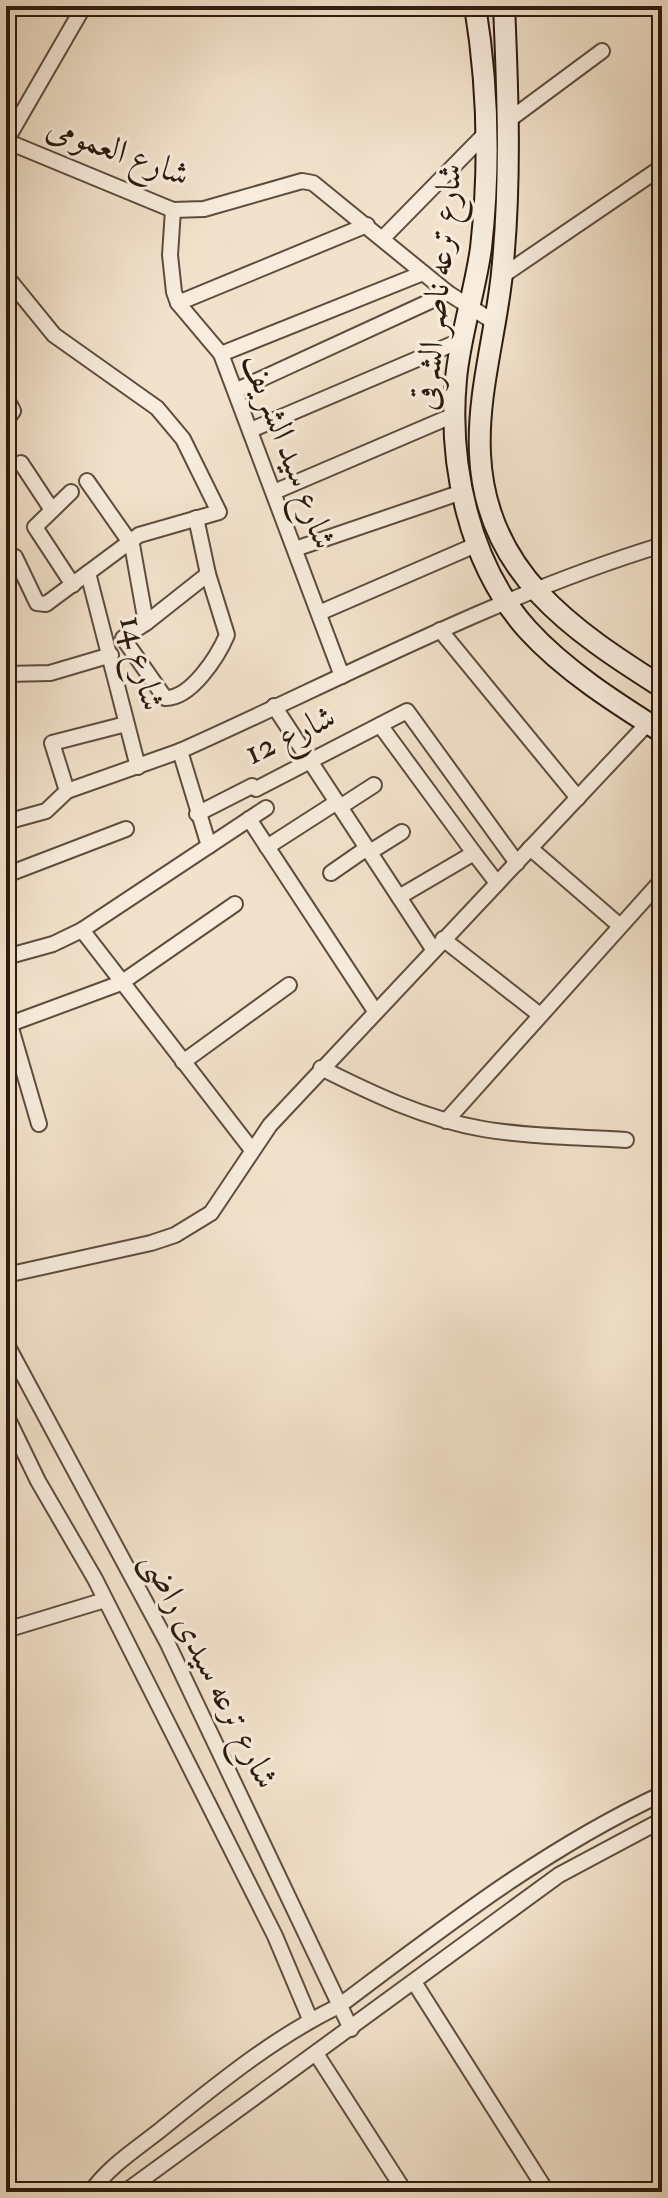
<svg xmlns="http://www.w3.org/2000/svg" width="668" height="2198" font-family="'IM FELL Double Pica',Amiri,serif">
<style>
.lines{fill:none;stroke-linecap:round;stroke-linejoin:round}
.street-casing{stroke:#5e4d3d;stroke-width:18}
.secondary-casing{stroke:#2d1b0e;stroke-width:24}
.street{stroke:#f7ecdd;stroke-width:14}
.secondary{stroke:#f7ecdd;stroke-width:20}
.labels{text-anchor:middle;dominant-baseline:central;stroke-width:6;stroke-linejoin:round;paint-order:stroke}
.street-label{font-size:34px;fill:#2d1b0e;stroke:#f7ecdd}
</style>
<rect width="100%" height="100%" fill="#f2e2cb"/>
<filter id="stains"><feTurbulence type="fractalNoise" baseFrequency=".0025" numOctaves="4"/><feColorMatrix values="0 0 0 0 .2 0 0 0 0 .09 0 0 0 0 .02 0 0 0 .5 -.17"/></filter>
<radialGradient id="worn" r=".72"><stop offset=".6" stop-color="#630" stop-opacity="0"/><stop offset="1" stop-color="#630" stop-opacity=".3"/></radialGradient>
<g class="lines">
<!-- street casing -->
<g class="street-casing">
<g id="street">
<polyline points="84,6 6,141 173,210 204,209 302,181 313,183 448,293 494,322"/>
<polyline points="509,120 602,51"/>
<polyline points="173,210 170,255 174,292 178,303 221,354 342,676"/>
<polyline points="383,238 486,133"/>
<polyline points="6,276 54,335 157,408 183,439 219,512 139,535 46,604 37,603 15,557 6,553"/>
<polyline points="502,276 662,167"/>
<polyline points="178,303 367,225"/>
<polyline points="221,354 423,273"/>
<polyline points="237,390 448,293"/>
<polyline points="6,397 13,411 6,421"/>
<polyline points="251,430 462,340"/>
<polyline points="21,463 52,510"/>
<polyline points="87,481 129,541"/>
<polyline points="71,492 35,527 73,585"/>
<polyline points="274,492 454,415"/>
<path d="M 131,539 L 146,623 L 123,638 L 165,698 C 191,699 218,656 227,635 L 208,574"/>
<polyline points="295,549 462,492"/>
<polyline points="88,573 138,767"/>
<polyline points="319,613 478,544"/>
<polyline points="146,623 208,574 196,518"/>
<polyline points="440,630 578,798"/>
<polyline points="6,674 50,673 111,655"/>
<polyline points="274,706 433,949"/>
<polyline points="380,725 474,853"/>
<polyline points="67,791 52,743 126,724"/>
<polyline points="340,807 374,785"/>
<polyline points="197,814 252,786 256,789 407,711 517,863"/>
<polyline points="249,819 375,1011"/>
<polyline points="6,822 46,811 67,791 180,751"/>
<path d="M 209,846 L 180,751 C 339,680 495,596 662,545"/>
<polyline points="267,847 337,802"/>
<polyline points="530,848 619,925"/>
<polyline points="370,852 402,832"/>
<polyline points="331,873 367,848"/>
<polyline points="6,875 126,829"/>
<polyline points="399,897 474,853 497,883"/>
<polyline points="82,930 252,1150"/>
<polyline points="443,939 540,1015"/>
<polyline points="6,957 53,944 82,930 266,808"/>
<polyline points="6,1011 39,1124"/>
<polyline points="10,1024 121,983 235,904"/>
<polyline points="183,1062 289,985"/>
<path d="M 321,1068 C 373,1094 425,1119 483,1129 C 530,1137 579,1137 626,1140"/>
<polyline points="446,1121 662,880"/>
<polyline points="6,1275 151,1243 175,1235 211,1213 270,1125 648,723"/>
<polyline points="6,1343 167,1642 351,2029"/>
<polyline points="6,1415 38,1481 95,1579 275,1936 310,2019"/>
<polyline points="6,1630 105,1600"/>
<polyline points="414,1982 547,2192"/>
<polyline points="317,2055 405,2192"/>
<path d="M 91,2192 C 108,2167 135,2150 159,2131 C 215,2086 274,2037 339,2006 C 443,1928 544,1849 662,1794"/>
<polyline points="125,2192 559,1875 662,1820"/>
</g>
</g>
<!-- secondary casing -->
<g class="secondary-casing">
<g id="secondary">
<path d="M 475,6 C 488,85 490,168 481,248 C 475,292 460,335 456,379 C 448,464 469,564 527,629 C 564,670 616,703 662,732"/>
<path d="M 504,6 C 508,96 511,184 502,273 C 496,333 477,394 480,454 C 485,572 572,630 662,687"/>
</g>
</g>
<!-- street -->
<use href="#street" class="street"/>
<!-- secondary -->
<use href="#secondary" class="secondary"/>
</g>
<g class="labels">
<!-- street labels -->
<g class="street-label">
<text transform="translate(118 151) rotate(20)">شارع العمومى</text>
<text transform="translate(438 287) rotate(-84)">شارع ترعه ناصر الشرقى</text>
<text transform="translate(289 451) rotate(69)">شارع سيد الشريف</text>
<text transform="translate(142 663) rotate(76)">شارع 14</text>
<text transform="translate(290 735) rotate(-25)">شارع 12</text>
<text transform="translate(210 1670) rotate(63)">شارع ترعه سيدى راضى</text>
</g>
</g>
<!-- margin -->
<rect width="668" height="2198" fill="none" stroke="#f2e2cb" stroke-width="32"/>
<rect x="8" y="8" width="652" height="2182" fill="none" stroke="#2d1b0e" stroke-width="4"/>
<rect x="16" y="16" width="636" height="2166" fill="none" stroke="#2d1b0e" stroke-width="2"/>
<rect width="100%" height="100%" filter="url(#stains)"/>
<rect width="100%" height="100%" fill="url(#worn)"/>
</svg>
